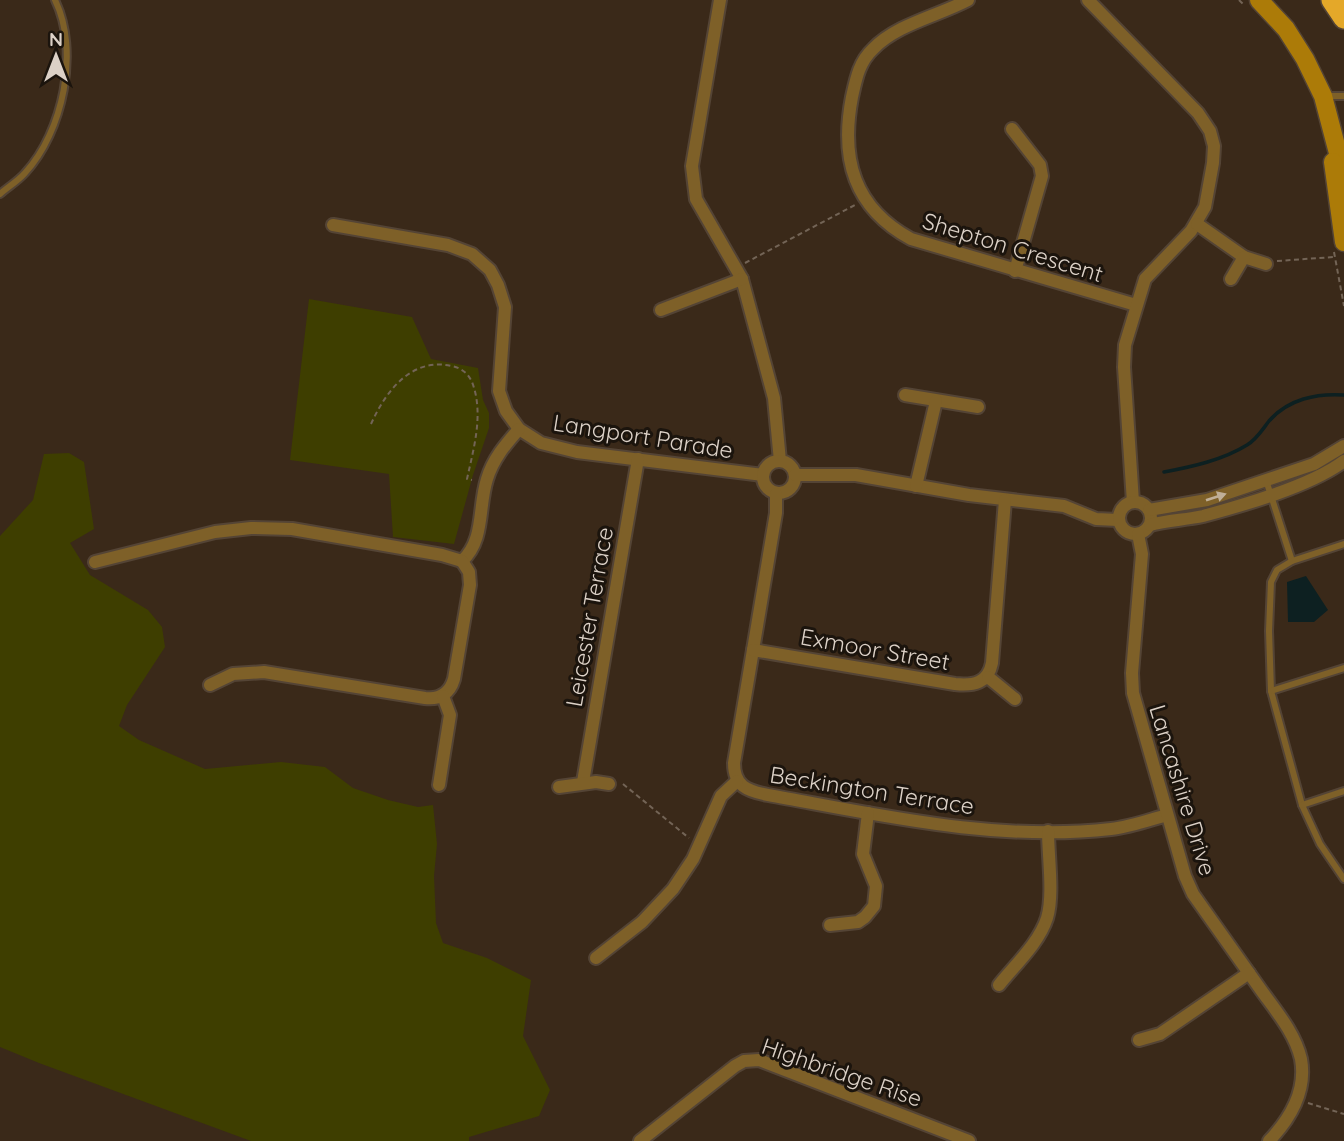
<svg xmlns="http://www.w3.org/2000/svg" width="1344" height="1141" font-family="Quicksand,sans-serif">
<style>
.green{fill:#3e3e00}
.water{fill:#0d2021}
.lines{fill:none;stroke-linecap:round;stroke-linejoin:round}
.stream{stroke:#0d2021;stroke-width:3.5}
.lane-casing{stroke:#544435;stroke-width:10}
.street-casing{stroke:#544435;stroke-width:16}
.secondary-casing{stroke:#544435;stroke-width:21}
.highway-casing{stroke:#544435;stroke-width:24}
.path{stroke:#736456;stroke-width:2;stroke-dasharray:5 3.5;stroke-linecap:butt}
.lane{stroke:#7e6028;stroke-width:6}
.street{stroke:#7e6028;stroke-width:12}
.secondary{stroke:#ac7b08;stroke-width:18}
.highway{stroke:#e4a829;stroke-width:21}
.oneway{fill:#c0af97}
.labels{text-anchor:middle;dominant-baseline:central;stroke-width:6;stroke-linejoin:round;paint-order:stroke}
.street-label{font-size:23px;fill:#dcd1c7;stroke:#1b140d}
</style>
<rect width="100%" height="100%" fill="#3a2919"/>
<!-- green -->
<g class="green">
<polygon points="309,299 412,317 431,359 478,368 483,400 489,413 489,428 473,475 454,544 393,537 389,474 290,460"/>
<polygon points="69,453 84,462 94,529 70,543 90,575 148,610 162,627 165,647 127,705 119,726 139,740 205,769 281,762 325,767 353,788 388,800 418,807 433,805 437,844 434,876 436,923 443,943 487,958 531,980 523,1036 550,1090 539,1116 469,1137 469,1141 251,1141 39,1063 0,1047 0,536 33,500 44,454"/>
</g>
<!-- water -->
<polygon class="water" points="1306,576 1328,610 1314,622 1288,622 1287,582"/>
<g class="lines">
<!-- stream -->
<path class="stream" d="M 1164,472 C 1191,467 1223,460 1247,445 C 1257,439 1262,430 1269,421 C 1288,399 1317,393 1344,395"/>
<!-- lane casing -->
<g class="lane-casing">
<g id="lane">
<polyline points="1325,96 1344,96"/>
<path d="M 0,194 C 8,187 18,181 25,173 C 63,132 80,51 55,0"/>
<polyline points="1266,480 1292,561"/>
<polyline points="1344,544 1292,561 1277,570 1271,582 1269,631 1271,691 1302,805 1320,844 1344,879"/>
<polyline points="1271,691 1344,668"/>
<polyline points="1302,805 1344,791"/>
</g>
</g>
<!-- street casing -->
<g class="street-casing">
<g id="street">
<polyline points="720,0 692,166 696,199 742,279 774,398 780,461"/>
<path d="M 968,0 C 938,16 897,24 873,49 C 859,62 856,79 852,97 C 840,159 854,208 911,239 L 1136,305"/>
<polyline points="1088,0 1198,113 1210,131 1214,146 1213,163 1205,207 1191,231 1145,279 1125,345 1124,367 1133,502"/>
<polyline points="1012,129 1040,165 1042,176 1015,271"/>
<polyline points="1197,224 1244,257 1266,264"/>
<polyline points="333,225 448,245 472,254 490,270 498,285 505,307 499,391 506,411 519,429 541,443 577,452 763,475"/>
<polyline points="1231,279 1244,257"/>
<polyline points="661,310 742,279"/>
<polyline points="905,395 978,407"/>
<circle cx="779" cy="477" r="16"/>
<polyline points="795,475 856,475 969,495 1064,506 1096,519 1118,520"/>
<polyline points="916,486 936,401"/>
<path d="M 776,494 L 776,513 L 734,763 C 734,786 747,791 768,795 C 880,815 996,842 1111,829 C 1130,827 1149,820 1167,815"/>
<circle cx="1135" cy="518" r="16"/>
<polyline points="1149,510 1207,500 1314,464 1344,446"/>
<path d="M 1150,525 C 1167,520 1185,520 1203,516 C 1244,505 1311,486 1344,461"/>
<path d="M 1138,534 L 1142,554 L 1132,673 L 1133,693 L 1185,876 L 1193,894 C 1216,926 1238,958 1261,990 C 1276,1011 1295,1033 1301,1059 C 1307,1092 1290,1119 1269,1141"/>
<path d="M 462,561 C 485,540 478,507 487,479 C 493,459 505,445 519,429"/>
<polyline points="95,562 215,532 251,528 292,529 442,555 462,561"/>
<path d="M 753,650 L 955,684 C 974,686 988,683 992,663 L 1005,500"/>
<polyline points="988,677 1015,699"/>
<path d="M 210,685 L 233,674 L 264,672 L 425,698 C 440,700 450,693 454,679 L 470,585 L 469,572 L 462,561"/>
<polyline points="583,782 638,459"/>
<polyline points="439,785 450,715 443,696"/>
<polyline points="559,787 596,782 609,784"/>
<polyline points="830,925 858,922 865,917 874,906 876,886 863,854 868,813"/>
<polyline points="596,958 642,922 673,889 693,859 721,796 737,781"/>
<path d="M 999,985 C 1015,965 1039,943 1047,918 C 1054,895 1048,856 1048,831"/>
<polyline points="1139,1040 1160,1034 1249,973"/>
<polyline points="640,1141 735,1066 744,1061 759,1060 969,1141"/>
</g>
</g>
<!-- secondary casing -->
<g class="secondary-casing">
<g id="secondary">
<polyline points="1259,0 1286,29 1305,59 1323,96 1344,176"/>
<polyline points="1333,162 1344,242"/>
</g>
</g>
<!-- highway casing -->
<g class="highway-casing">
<polyline id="highway" points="1332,0 1344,18"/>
</g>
<!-- path -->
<g class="path">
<polyline points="1239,0 1244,5"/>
<polyline points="1334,252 1344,306"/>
<polyline points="1277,261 1334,257"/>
<polyline points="745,263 855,205"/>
<path d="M 371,424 C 386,391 411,357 452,366 C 461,368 468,373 472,382 C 484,413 474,447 467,479 L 472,480"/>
<polyline points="623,784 689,838"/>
<polyline points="1308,1103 1344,1114"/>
</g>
<!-- lane -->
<use href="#lane" class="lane"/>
<!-- street -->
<use href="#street" class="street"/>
<!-- secondary -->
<use href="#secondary" class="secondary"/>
<!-- highway -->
<use href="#highway" class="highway"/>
</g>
<!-- one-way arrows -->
<defs><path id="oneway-solid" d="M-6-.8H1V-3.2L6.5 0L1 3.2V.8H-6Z" transform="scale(1.75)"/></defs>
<use class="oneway" href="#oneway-solid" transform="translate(1216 497) rotate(-18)"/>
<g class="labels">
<!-- street labels -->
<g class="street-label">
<text transform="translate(1013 247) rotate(17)">Shepton Crescent</text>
<text transform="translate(643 436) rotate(9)">Langport Parade</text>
<text transform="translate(589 617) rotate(-80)">Leicester Terrace</text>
<text transform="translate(875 649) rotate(10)">Exmoor Street</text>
<text transform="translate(872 790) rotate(9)">Beckington Terrace</text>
<text transform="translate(1183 790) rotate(73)">Lancashire Drive</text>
<text transform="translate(842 1072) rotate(19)">Highbridge Rise</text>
</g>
</g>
<!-- north arrow -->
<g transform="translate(56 56)" stroke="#1b140d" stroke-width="5" paint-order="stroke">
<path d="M0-5L12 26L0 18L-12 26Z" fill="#dcd1c7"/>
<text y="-10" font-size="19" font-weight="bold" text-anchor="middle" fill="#dcd1c7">N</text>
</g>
</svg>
